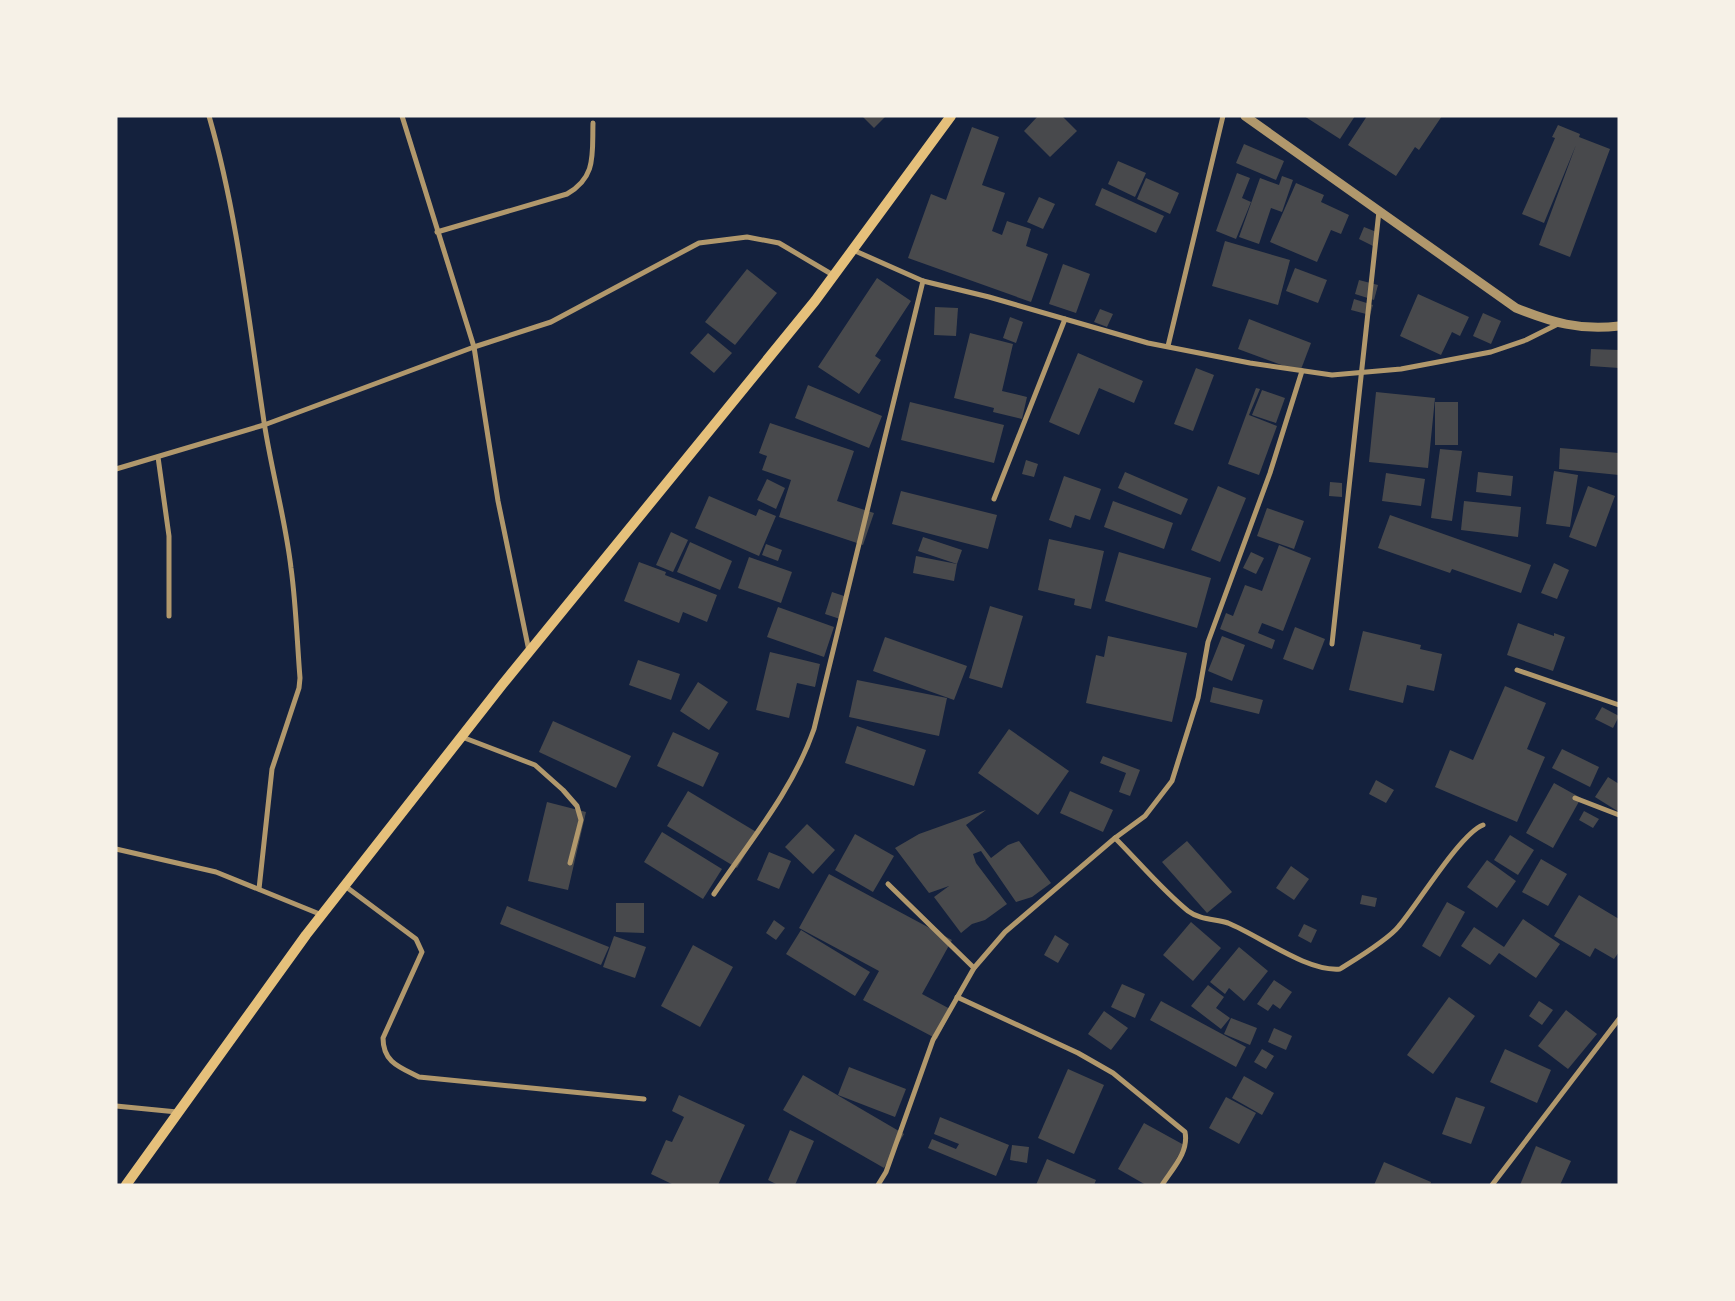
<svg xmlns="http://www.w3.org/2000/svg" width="1735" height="1301" font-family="Spectral,serif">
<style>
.building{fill:#48494c}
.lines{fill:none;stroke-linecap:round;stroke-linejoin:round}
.minor{stroke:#b1986c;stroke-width:5}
.tertiary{stroke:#b1986c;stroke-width:9}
.secondary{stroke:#e5c07b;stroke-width:10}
</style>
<rect width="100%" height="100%" fill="#14213d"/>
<!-- building -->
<g class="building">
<polygon points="862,116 886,116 874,128"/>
<polygon points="1038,116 1062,116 1077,131 1050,157 1024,131"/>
<polygon points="1304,116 1355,116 1340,139"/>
<polygon points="1367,116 1442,116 1419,150 1415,147 1396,176 1348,145"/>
<polygon points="1558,125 1580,134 1579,137 1610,149 1570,257 1539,245 1576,145 1544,223 1522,214 1555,138 1552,137"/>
<polygon points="972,127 999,137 982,185 1005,193 992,231 1002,235 1007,221 1031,229 1026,246 1048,254 1031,302 908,258 931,194 946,200"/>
<polygon points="1244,144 1284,161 1276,180 1236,163"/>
<polygon points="1118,161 1146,173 1135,197 1108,184"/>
<polygon points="1237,173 1250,178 1242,198 1251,202 1236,239 1216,231"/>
<polygon points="1282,176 1293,180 1282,212 1271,208 1259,244 1239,237 1260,178 1279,185"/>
<polygon points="1146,178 1179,193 1170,214 1137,199"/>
<polygon points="1296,183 1324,195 1321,202 1349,215 1341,234 1331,230 1317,262 1270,242"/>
<polygon points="1102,188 1164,216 1156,233 1095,205"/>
<polygon points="1039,197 1055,204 1043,229 1027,222"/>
<polygon points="1364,227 1379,233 1373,246 1359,239"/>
<polygon points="1225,241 1290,260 1278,305 1212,286"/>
<polygon points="1063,264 1090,274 1076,313 1049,304"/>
<polygon points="1295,268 1327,280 1318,303 1286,291"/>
<polygon points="747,269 777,293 735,345 705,322"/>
<polygon points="877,278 911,301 875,356 881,360 859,394 818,367"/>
<polygon points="1359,280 1378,285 1374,300 1355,294"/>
<polygon points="1418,294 1469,317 1460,336 1452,332 1441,355 1400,336"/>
<polygon points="1354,299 1373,305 1370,315 1351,310"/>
<polygon points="935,307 958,308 956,336 934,335"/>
<polygon points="1100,309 1113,314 1107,327 1094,322"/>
<polygon points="1483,313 1501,321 1491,344 1473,336"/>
<polygon points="1010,317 1023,322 1016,343 1003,338"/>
<polygon points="1249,319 1311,343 1300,372 1238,349"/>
<polygon points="708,333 732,353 714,373 690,353"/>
<polygon points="970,333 1013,344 1002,391 1027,397 1022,419 993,412 994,408 954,398"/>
<polygon points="1591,349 1619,350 1619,368 1590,366"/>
<polygon points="1078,353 1143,381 1134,403 1099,388 1079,435 1049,422"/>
<polygon points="1196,368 1214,375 1193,431 1174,424"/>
<polygon points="808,385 882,416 869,448 795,418"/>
<polygon points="1256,388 1260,389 1249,415 1277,426 1259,475 1228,464"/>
<polygon points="1262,390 1285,398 1276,423 1252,415"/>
<polygon points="1376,392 1435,398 1428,468 1369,462"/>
<polygon points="910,402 1004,425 994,463 901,440"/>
<rect x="1435" y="402" width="23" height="43"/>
<polygon points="770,423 854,451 837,501 874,513 863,545 779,517 791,480 762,470 767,456 759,453"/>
<polygon points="1560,448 1619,453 1619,475 1559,469"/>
<polygon points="1440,449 1462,451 1452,521 1431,518"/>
<polygon points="1026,460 1038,464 1034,477 1022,474"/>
<polygon points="1554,471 1578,475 1570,527 1546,524"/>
<polygon points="1125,472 1188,499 1181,515 1118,488"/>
<polygon points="1478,472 1513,476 1511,496 1476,492"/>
<polygon points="1386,473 1425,479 1421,506 1382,501"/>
<polygon points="1064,476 1101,489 1090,520 1075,515 1071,528 1049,520"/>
<polygon points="767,479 785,488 776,509 757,500"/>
<polygon points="1330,482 1342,483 1342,497 1329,496"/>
<polygon points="1218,486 1246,498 1220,562 1191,550"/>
<polygon points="1588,486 1615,496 1596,547 1569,537"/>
<polygon points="901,491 997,515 988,549 892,524"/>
<polygon points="709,496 756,516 759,509 776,516 759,556 695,528"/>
<polygon points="1113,501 1173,523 1164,549 1104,527"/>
<polygon points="1464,501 1521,507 1518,537 1461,530"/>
<polygon points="1267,508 1304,521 1294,549 1257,536"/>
<polygon points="1390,515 1531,565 1521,593 1452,569 1450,573 1378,548"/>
<polygon points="671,532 688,540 673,572 656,565"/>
<polygon points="923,537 962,550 957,564 918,551"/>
<polygon points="1049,539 1104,551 1091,609 1074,605 1075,599 1038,590"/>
<polygon points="690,542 732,561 720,590 677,572"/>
<polygon points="766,544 782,550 778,561 762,555"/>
<polygon points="1279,545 1311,558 1283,631 1262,623 1258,633 1275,640 1272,649 1220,629 1226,613 1233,616 1245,585 1262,591"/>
<polygon points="1119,552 1211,578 1197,628 1105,601"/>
<polygon points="1251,552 1264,558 1256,574 1243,568"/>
<polygon points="916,556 957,564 954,581 913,573"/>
<polygon points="749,557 792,572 781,603 738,588"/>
<polygon points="639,562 666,572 665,575 717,595 707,622 683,612 679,623 624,601"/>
<polygon points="1554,563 1569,570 1557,599 1541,593"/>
<polygon points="832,592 847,597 840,619 825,614"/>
<polygon points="990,606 1023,616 1002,688 969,678"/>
<polygon points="778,607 834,627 824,657 767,637"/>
<polygon points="1518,623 1554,636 1554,633 1565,637 1553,671 1507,655"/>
<polygon points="1295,627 1325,639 1313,670 1283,659"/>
<polygon points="1363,631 1421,645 1420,649 1442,654 1434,691 1407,685 1403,703 1349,690"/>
<polygon points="1108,636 1187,653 1172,722 1086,703 1096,655 1104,657"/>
<polygon points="1222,636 1245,645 1232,681 1208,671"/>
<polygon points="885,637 967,666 954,700 873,671"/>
<polygon points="770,652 820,664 815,687 797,683 789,718 756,710"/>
<polygon points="638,660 680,674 671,700 629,685"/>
<polygon points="857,680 947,698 939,736 849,717"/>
<polygon points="698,682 728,702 709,730 680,711"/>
<polygon points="1505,686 1546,703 1527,749 1545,757 1517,822 1435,787 1450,750 1473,760"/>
<polygon points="1213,687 1263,700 1259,714 1210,702"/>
<polygon points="1602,707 1619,716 1613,728 1595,719"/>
<polygon points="553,721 631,756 616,788 539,752"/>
<polygon points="857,726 926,750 914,786 845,763"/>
<polygon points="1009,729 1069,771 1038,815 978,773"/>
<polygon points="673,732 719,753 703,787 657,766"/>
<polygon points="1562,749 1599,767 1590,787 1552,768"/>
<polygon points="1103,756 1140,770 1130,796 1119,792 1126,773 1100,763"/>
<polygon points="1608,777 1619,784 1619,812 1595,797"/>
<polygon points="1376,780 1394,790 1386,803 1369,794"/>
<polygon points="1554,783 1581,798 1553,848 1526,833"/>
<polygon points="688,791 758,833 737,868 667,826"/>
<polygon points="1070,791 1113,810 1103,832 1060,813"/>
<polygon points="547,802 586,812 568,890 528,881"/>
<polygon points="986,810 966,825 991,858 1008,845 1019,841 1051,883 1032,897 1016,902 981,851 973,854 976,863 1007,904 985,920 972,924 961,933 934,897 949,886 929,893 895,848 919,834"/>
<polygon points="1584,811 1599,819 1593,828 1579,820"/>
<polygon points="807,824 835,850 813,874 785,847"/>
<polygon points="662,832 722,869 703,899 644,862"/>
<polygon points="855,834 894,856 873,892 835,870"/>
<polygon points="1510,835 1534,850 1518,875 1494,860"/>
<polygon points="1187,841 1232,892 1207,913 1162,862"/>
<polygon points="769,852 791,861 779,889 757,880"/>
<polygon points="1541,859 1567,874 1548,906 1522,892"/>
<polygon points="1487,860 1516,881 1497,908 1467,887"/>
<polygon points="1291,866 1309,879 1294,900 1276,888"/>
<polygon points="829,874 952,940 922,994 952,1010 937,1039 863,1000 879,971 799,928"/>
<polygon points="1362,895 1377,898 1375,907 1360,904"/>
<polygon points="1579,895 1619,919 1619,952 1614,959 1595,948 1590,957 1554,936"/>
<polygon points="1447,902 1465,912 1440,957 1422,946"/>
<polygon points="616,903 644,903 644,933 616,932"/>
<polygon points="507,906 609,947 601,965 500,924"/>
<polygon points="1523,919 1560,944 1536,978 1499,953 1490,965 1461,946 1474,927 1504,947"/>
<polygon points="774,920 785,928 776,940 766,933"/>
<polygon points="1191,922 1221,948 1193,981 1163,955"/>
<polygon points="1304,924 1317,930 1311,943 1298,936"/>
<polygon points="801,930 870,972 855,996 786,954"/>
<polygon points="1055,935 1069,944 1058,963 1044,955"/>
<polygon points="614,936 646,947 635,978 603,967"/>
<polygon points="693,945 733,967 700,1027 661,1006"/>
<polygon points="1239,947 1268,971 1244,1001 1229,988 1225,994 1210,982"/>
<polygon points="1274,980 1292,992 1280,1009 1273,1004 1268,1011 1257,1004"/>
<polygon points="1122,984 1145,994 1135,1018 1111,1007"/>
<polygon points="1208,985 1224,997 1216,1008 1230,1018 1221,1029 1191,1006"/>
<polygon points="1449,997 1475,1016 1433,1074 1407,1055"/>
<polygon points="1161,1001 1246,1047 1236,1067 1150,1020"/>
<polygon points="1539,1001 1553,1010 1542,1025 1529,1016"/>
<polygon points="1566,1010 1597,1034 1568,1069 1538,1046"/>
<polygon points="1104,1011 1128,1028 1111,1050 1088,1034"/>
<polygon points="1231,1018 1257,1028 1250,1045 1224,1034"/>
<polygon points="1274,1028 1292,1036 1286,1050 1268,1042"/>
<polygon points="1262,1049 1274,1056 1266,1069 1254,1062"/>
<polygon points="1505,1049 1551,1070 1537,1103 1490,1082"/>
<polygon points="849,1067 906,1089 895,1117 838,1095"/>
<polygon points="1068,1069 1104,1085 1074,1154 1038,1138"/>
<polygon points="803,1075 904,1134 884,1168 783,1110"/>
<polygon points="1244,1076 1274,1093 1262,1115 1232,1098"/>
<polygon points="679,1095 745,1125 718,1185 674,1185 651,1174 666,1140 672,1142 684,1117 672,1111"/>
<polygon points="1226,1097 1256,1113 1239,1144 1209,1128"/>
<polygon points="1456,1097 1485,1107 1471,1144 1442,1134"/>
<polygon points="940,1117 1009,1145 996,1176 928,1148 932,1139 956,1149 959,1144 934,1134"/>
<polygon points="1144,1123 1184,1145 1162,1185 1146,1185 1118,1169"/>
<polygon points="790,1130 814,1141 795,1185 778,1185 768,1180"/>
<polygon points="1012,1145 1029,1147 1027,1163 1010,1160"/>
<polygon points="1536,1146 1571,1161 1560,1185 1520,1185"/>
<polygon points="1047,1159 1096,1180 1094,1185 1036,1185"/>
<polygon points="1384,1162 1431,1182 1430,1185 1374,1185"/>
</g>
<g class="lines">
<!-- minor -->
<g class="minor">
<path d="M 209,116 C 237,213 248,315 263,415 C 270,466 285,516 291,568 C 296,604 297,641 300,678 L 299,688 L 272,769 L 259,889"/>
<polyline points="402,116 474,347 498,501 529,651"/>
<path d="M 437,232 L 567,194 C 597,177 592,154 593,123"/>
<polyline points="853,250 923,281 989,297 1148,343 1250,363 1332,375 1401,369 1491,352 1526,340 1558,324"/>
<polyline points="1168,346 1223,116"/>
<polyline points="158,457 169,536 169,616"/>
<polyline points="116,469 264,425 474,347 551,322 699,243 747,237 779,243 833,275"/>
<polyline points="994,499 1065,319"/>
<polyline points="1332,644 1379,211"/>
<polyline points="1517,670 1619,705"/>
<polyline points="462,737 535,765 563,790 577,806 581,820 570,863"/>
<polyline points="1575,798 1619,815"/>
<path d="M 1115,838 C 1139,862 1162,890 1188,911 C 1200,920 1215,919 1228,923 C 1260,936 1307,972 1340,969 C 1356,959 1388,940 1399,926 C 1418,904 1460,834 1483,825"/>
<polyline points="116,849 216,872 322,915"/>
<polyline points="888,884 974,968"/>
<path d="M 345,886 L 416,939 L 422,952 L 383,1038 C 383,1062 399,1067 419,1077 L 644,1099"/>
<path d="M 714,894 C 750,841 793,790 814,729 L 923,281"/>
<path d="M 957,997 L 1078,1053 L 1113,1073 L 1185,1132 C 1189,1152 1173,1168 1162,1185"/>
<polyline points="116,1106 177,1112"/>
<polyline points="878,1185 886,1172 933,1040 974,968 1005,932 1115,838 1145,816 1172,781 1198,698 1208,642 1270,473 1302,371"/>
<polyline points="1492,1185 1619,1019"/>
</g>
<!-- tertiary -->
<path class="tertiary" d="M 1245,116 L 1516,308 C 1551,322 1580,331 1619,326"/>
<!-- secondary -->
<polyline class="secondary" points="126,1185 306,935 502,685 815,301 951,116"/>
</g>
<!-- border -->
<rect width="1735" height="1301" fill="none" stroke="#f6f1e7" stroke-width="235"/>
</svg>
